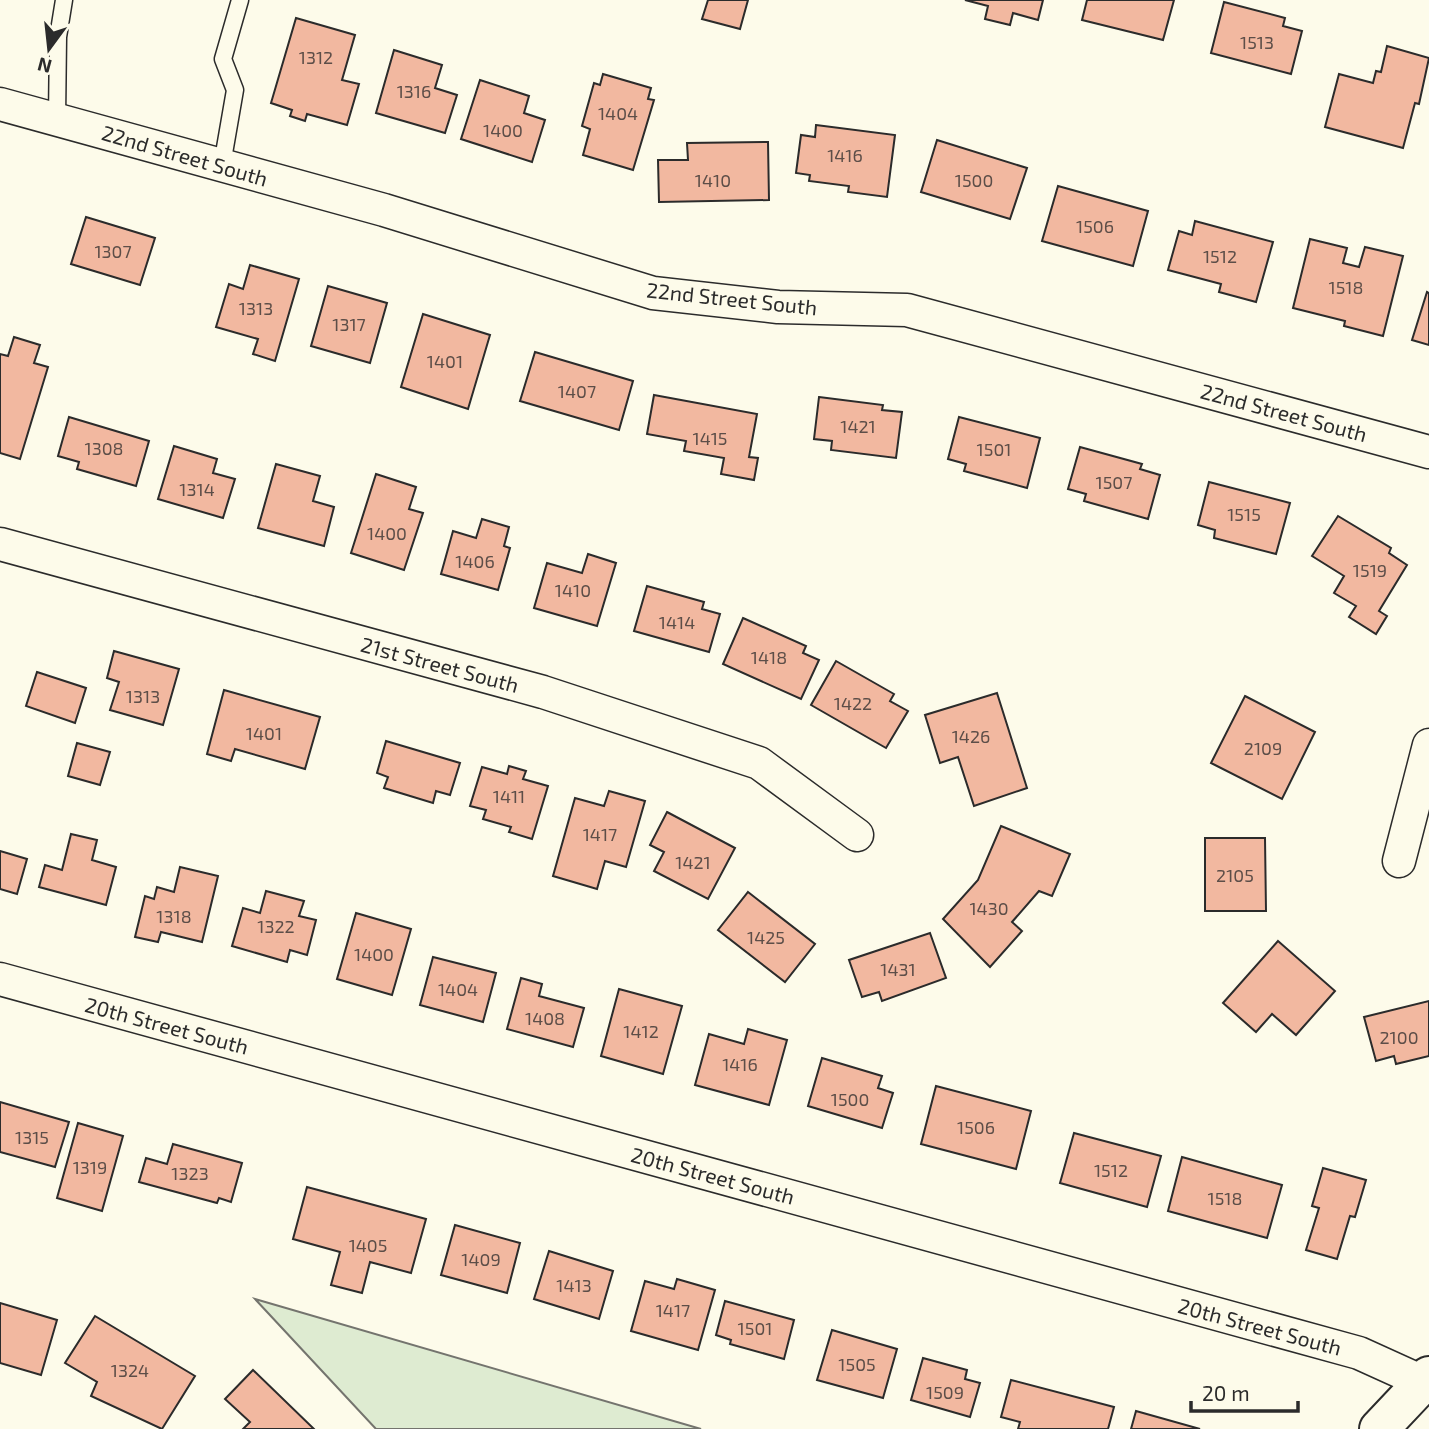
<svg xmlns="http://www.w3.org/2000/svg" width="1429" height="1429" font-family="'Exo 2',sans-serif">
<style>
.green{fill:#deebd1;stroke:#74746e;stroke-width:2}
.building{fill:#f2b8a0;stroke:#2b2b2b;stroke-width:2}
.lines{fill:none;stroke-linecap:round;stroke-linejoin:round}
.service-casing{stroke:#2b2b2b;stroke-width:19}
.minor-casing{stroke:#2b2b2b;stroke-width:35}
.tertiary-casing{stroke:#2b2b2b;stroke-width:42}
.service{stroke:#fdfbea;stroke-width:16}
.minor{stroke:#fdfbea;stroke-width:32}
.tertiary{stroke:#fdfbea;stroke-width:38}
.labels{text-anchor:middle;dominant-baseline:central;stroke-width:5;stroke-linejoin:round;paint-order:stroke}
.number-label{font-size:18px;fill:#5d4e48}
.street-label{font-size:21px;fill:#2b2b2b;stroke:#fdfbea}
</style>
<rect width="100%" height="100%" fill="#fdfbea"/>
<!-- green -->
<polygon class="green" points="255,1299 701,1429 376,1429"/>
<!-- building -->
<g class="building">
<polygon points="708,0 748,0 740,29 702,19"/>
<polygon points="965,0 1043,0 1038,20 1013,13 1010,25 985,19 988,6"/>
<polygon points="1087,0 1174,0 1163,40 1082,20"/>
<polygon points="1224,2 1285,18 1283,26 1302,31 1291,74 1211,53"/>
<polygon points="296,18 355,35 342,80 359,84 347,125 307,114 305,121 290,116 292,110 271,103"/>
<polygon points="1387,46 1429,58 1419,104 1415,103 1403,148 1325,127 1339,74 1373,83 1376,71 1381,72"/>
<polygon points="394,50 442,65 435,88 457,95 445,133 376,113"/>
<polygon points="603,74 651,88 648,99 654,100 633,170 583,155 590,129 582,126 594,83 600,85"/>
<polygon points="480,80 529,96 524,113 545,120 532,162 461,139"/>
<polygon points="816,125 895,135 887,197 848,192 849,186 809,181 810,175 796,173 801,135 815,137"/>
<polygon points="937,140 1027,168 1010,219 921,192"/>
<polygon points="768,142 769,200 659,202 658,160 688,160 687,143"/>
<polygon points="1058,186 1148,211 1133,266 1042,241"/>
<polygon points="86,217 155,238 140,285 71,264"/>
<polygon points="1195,221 1273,242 1256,302 1219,292 1221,284 1168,270 1179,231 1192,235"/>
<polygon points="1310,239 1347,248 1343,263 1359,267 1365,247 1403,256 1383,336 1344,326 1345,321 1293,308"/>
<polygon points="250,265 299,279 275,361 253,354 258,339 216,327 229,284 243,289"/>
<polygon points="328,286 387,303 370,363 311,346"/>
<polygon points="1427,292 1429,293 1429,345 1412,340"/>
<polygon points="423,314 490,335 468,409 401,387"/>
<polygon points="14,337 40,345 34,363 48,367 20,459 0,453 0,354 8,356"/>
<polygon points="535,352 633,381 619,430 520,401"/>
<polygon points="654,395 757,414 749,457 758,458 754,480 721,474 724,458 684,451 686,441 647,434"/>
<polygon points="819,397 883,405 882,410 902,412 896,458 831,450 832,441 814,439"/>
<polygon points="69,417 149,441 136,486 77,469 79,462 58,456"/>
<polygon points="959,417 1040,438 1027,488 964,471 966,464 948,459"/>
<polygon points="174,446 217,459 213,473 235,479 223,518 158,499"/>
<polygon points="1080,447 1142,464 1140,469 1160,475 1148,519 1084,501 1086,494 1068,489"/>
<polygon points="276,464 320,476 313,501 334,507 324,546 258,528"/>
<polygon points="376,474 416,487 409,509 423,513 404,570 351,553"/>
<polygon points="1209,482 1290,503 1276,554 1214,538 1215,530 1198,525"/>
<polygon points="1338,516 1391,548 1389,553 1407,565 1379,611 1387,616 1376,634 1349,617 1356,606 1334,593 1344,576 1312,556"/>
<polygon points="482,519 509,527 504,546 510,548 498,590 441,574 453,531 476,538"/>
<polygon points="588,554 616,563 597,626 534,608 547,563 582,573"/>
<polygon points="647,586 704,602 702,609 720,614 709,652 634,631"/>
<polygon points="743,618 806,646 803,653 819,660 801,699 723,664"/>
<polygon points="114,651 179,669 163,725 110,710 119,682 107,678"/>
<polygon points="836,661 894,694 890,701 908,711 886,748 811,705"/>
<polygon points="37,672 86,688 75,723 26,706"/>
<polygon points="224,690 320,717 305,769 235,749 231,761 207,754"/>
<polygon points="997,693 1027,788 974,806 958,757 940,763 925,715"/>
<polygon points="1245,696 1315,732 1282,799 1211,763"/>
<polygon points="386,741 460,763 450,795 436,791 433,803 384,788 388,777 377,773"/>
<polygon points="77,743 110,752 100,785 68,776"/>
<polygon points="509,766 526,771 523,779 548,786 532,839 509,832 511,827 483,819 486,810 470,806 482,767 507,774"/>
<polygon points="609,791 645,801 626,867 605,861 597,889 553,876 575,798 604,806"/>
<polygon points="667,812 735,848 708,899 654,871 664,852 650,845"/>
<polygon points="1001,826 1070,854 1052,896 1039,891 1012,922 1022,931 990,967 943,919 978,880"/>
<polygon points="71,834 97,840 92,860 116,867 106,905 39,887 45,865 62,870"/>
<polygon points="1205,838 1265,838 1266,911 1205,911"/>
<polygon points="0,851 27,859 17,894 0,889"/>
<polygon points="180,867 218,876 202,942 161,932 158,942 135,937 145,896 154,899 157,887 174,892"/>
<polygon points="266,891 304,901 299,916 316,920 307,955 290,950 287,962 232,946 243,908 260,913"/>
<polygon points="748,892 815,944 785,982 718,930"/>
<polygon points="356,913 411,929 392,995 337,979"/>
<polygon points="930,933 946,978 882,1001 879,992 862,997 849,960"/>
<polygon points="1278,941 1335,991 1296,1035 1272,1014 1256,1032 1223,1003"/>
<polygon points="433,957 496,973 483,1022 420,1005"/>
<polygon points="521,978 542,984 539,996 584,1008 573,1047 507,1029"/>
<polygon points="619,989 682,1006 663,1074 601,1056"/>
<polygon points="1429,1001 1429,1056 1396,1064 1394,1056 1376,1061 1364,1017"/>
<polygon points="748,1029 787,1040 769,1105 695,1085 709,1034 744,1044"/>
<polygon points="822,1058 882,1076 878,1088 893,1093 882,1128 808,1106"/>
<polygon points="936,1086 1031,1111 1016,1169 921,1144"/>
<polygon points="0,1102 69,1122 55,1167 0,1152"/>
<polygon points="78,1123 123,1136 102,1211 57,1198"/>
<polygon points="1074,1133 1161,1156 1147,1207 1060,1183"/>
<polygon points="173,1144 242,1163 231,1202 219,1198 217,1203 139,1182 146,1158 167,1164"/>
<polygon points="1182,1157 1282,1185 1267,1238 1168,1211"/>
<polygon points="1323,1168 1366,1180 1355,1217 1350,1216 1337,1259 1306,1250 1319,1208 1312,1206"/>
<polygon points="307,1187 426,1219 411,1273 370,1262 362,1293 331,1285 340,1252 293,1239"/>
<polygon points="455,1225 520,1243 507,1293 441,1275"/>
<polygon points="549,1251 613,1271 599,1319 534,1299"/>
<polygon points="677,1279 715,1290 698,1350 631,1331 645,1281 674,1289"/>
<polygon points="725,1301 794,1320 784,1359 730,1344 731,1340 716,1335"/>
<polygon points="0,1303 57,1320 41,1375 0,1363"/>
<polygon points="95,1316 195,1376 162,1429 91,1396 97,1382 65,1363"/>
<polygon points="832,1330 897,1349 883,1398 817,1380"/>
<polygon points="923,1358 967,1370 965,1379 980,1383 970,1417 911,1400"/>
<polygon points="253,1370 314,1429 243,1429 250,1422 225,1399"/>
<polygon points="1011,1380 1114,1407 1108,1429 1018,1429 1020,1422 1001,1417"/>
<polygon points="1136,1411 1200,1429 1131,1429"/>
</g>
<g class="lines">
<!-- service casing -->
<g class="service-casing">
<g id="service">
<polyline points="57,119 58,37 64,0"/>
<polyline points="222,165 235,90 223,59 240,0"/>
</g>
</g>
<!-- minor casing -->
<g class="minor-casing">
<g id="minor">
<polyline points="0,104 384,210 653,293 778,307 907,310 1429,452"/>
<polyline points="0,544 543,692 759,763 857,835"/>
<polyline points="1399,861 1429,745"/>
<polyline points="0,979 1359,1353 1423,1382"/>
</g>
</g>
<!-- tertiary casing -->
<g class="tertiary-casing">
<polyline id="tertiary" points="1379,1429 1429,1376"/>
</g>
<!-- service -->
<use href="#service" class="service"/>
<!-- minor -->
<use href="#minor" class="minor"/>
<!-- tertiary -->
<use href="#tertiary" class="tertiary"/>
</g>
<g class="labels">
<!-- number labels -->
<g class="number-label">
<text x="1257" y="42">1513</text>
<text x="316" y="57">1312</text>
<text x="414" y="91">1316</text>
<text x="618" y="113">1404</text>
<text x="503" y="130">1400</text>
<text x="845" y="155">1416</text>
<text x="713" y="180">1410</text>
<text x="974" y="180">1500</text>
<text x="1095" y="226">1506</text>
<text x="113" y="251">1307</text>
<text x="1220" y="256">1512</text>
<text x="1346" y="287">1518</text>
<text x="256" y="308">1313</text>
<text x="349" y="324">1317</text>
<text x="445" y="361">1401</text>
<text x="577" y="391">1407</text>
<text x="858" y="426">1421</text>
<text x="710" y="438">1415</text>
<text x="104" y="448">1308</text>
<text x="994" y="449">1501</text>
<text x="1114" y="482">1507</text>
<text x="197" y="489">1314</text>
<text x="1244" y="514">1515</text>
<text x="387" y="533">1400</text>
<text x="475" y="561">1406</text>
<text x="1370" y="570">1519</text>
<text x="573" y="590">1410</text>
<text x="677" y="622">1414</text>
<text x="769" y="657">1418</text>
<text x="143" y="696">1313</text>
<text x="853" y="703">1422</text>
<text x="264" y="733">1401</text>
<text x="971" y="736">1426</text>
<text x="1263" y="748">2109</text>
<text x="509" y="796">1411</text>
<text x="600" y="834">1417</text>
<text x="693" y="862">1421</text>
<text x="1235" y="875">2105</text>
<text x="989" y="908">1430</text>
<text x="174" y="916">1318</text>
<text x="276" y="926">1322</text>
<text x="766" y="937">1425</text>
<text x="374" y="954">1400</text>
<text x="898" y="969">1431</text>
<text x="458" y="989">1404</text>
<text x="545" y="1018">1408</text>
<text x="641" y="1031">1412</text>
<text x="1399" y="1037">2100</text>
<text x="740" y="1064">1416</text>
<text x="850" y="1099">1500</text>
<text x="976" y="1127">1506</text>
<text x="32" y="1137">1315</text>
<text x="90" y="1167">1319</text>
<text x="1111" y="1170">1512</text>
<text x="190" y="1173">1323</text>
<text x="1225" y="1198">1518</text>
<text x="368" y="1245">1405</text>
<text x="481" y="1259">1409</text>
<text x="574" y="1285">1413</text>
<text x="673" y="1310">1417</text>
<text x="755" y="1328">1501</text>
<text x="857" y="1364">1505</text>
<text x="130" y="1370">1324</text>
<text x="945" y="1392">1509</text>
</g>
<!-- street labels -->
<g class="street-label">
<text transform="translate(185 155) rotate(16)">22nd Street South</text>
<text transform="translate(732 298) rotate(6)">22nd Street South</text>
<text transform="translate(1284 412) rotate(15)">22nd Street South</text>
<text transform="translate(440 664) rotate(15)">21st Street South</text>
<text transform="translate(167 1025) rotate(15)">20th Street South</text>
<text transform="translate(713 1175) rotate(15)">20th Street South</text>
<text transform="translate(1260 1326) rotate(15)">20th Street South</text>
</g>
</g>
<!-- north arrow -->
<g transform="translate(49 49) rotate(195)" stroke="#fdfbea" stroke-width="5" paint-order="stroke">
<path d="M0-5L12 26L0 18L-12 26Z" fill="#2b2b2b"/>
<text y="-10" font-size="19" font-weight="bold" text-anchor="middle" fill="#2b2b2b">N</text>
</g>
<!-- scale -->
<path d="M1191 1401v10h107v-10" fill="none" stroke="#2b2b2b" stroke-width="3.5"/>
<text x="1202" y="1401" font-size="21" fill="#2b2b2b" stroke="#fdfbea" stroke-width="5" paint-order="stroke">20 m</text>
</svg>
